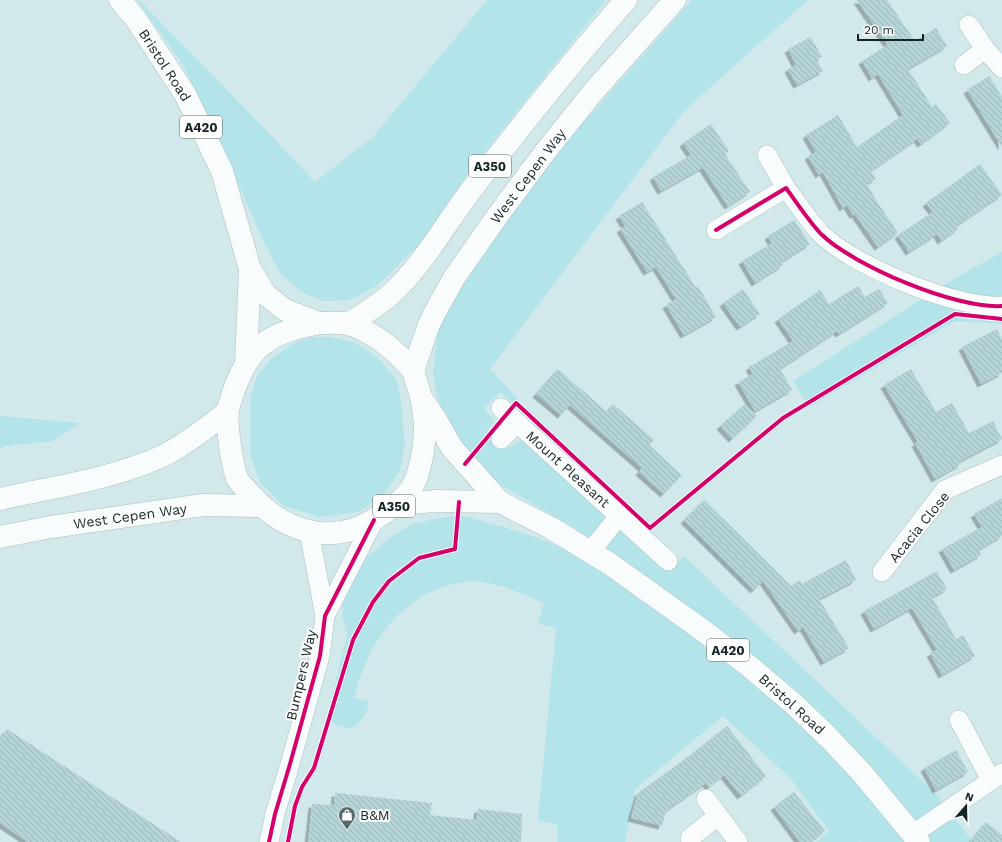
<svg xmlns="http://www.w3.org/2000/svg" width="1002" height="842" font-family="'Work Sans',sans-serif">
<style>
.green{fill:#b3e4ea}
.building{fill:url(#building-back-hatch);filter:url(#shadow)}
.lines{fill:none;stroke-linecap:round;stroke-linejoin:round}
.minor-casing{stroke:#acbec0;stroke-width:20}
.primary-casing{stroke:#acbec0;stroke-width:23}
.trunk-casing{stroke:#acbec0;stroke-width:23}
.minor{stroke:#f8fcfc;stroke-width:19}
.primary{stroke:#f8fcfc;stroke-width:22}
.trunk{stroke:#f8fcfc;stroke-width:22}
.cycleway-casing{stroke:#fff;stroke-width:6}
.cycleway{stroke:#d6006c;stroke-width:4}
.labels{text-anchor:middle;dominant-baseline:central;stroke-width:4;stroke-linejoin:round;paint-order:stroke}
.shield{fill:#fff;stroke:#5a6667;stroke-width:1}
.shield-label{font-size:13px;font-weight:bold;fill:#142426}
.street-label{font-size:14px;fill:#142426;stroke:#fff}
.poi-label{font-size:14px;fill:#142426;stroke:#fff;text-anchor:start}
</style>
<defs>
<pattern id="building-back-hatch" width="6" height="6" patternUnits="userSpaceOnUse"><rect width="6" height="6" fill="#b4d4d7"/><path d="M-1 5l2 2M0 0l6 6M5-1l2 2" fill="none" stroke="#9ab6b8"/></pattern>
<filter id="shadow"><feDropShadow dx="-3.5" dy="3.5" stdDeviation="0" flood-color="#0004"/></filter>
</defs>
<rect width="100%" height="100%" fill="#d2e9ec"/>
<!-- green -->
<g class="green">
<polygon points="137,0 139,0 263,127 315,182 372,138 487,0 606,0 477,161 421,243 378,285 350,300 323,301 301,292 280,273 261,236 232,170 182,63"/>
<path d="M 692,0 L 808,0 L 685,110 L 490,369 L 518,399 L 513,404 L 500,392 L 484,409 L 495,422 L 486,431 L 505,449 L 523,440 L 596,509 L 670,570 L 684,556 L 938,796 L 973,842 L 862,842 L 860,841 L 858,842 L 816,842 L 829,831 L 791,779 L 723,716 L 635,789 L 625,842 L 557,842 L 558,825 L 538,820 L 556,628 L 538,624 L 544,603 C 521,593 491,579 465,582 C 420,587 385,620 367,660 C 361,672 358,685 354,698 L 369,702 C 368,715 360,722 350,729 L 334,724 L 328,715 L 347,633 L 342,616 L 343,602 L 350,582 L 364,560 L 391,537 L 413,524 L 444,517 L 465,516 L 536,537 L 567,550 L 576,529 L 489,478 L 473,463 L 444,419 L 436,393 L 433,371 L 438,328 L 474,262 L 553,157 Z"/>
<polygon points="1002,252 1002,324 955,321 809,407 793,381 949,282"/>
<polygon points="309,337 330,337 354,342 378,358 396,379 400,394 405,443 400,470 384,494 359,512 320,517 284,506 260,482 250,455 250,399 257,376 272,358 291,345"/>
<polygon points="0,416 80,423 53,441 5,446 0,448"/>
</g>
<!-- building -->
<g class="building">
<polygon points="857,0 887,0 915,41 936,28 947,46 908,69 932,107 936,104 950,123 921,144 917,139 871,171 876,179 867,184 876,200 898,233 878,247 855,214 853,215 847,205 843,208 823,172 819,175 808,156 816,152 806,135 838,115 857,147 903,115 878,74 872,78 862,61 888,45"/>
<polygon points="811,37 822,57 816,59 823,71 797,85 788,69 796,65 788,49"/>
<polygon points="989,76 1002,97 1002,147 967,90"/>
<polygon points="711,124 729,151 725,154 750,192 728,206 703,168 702,168 661,191 653,177 691,155 683,143"/>
<polygon points="980,164 1002,195 956,226 958,229 941,241 937,234 909,252 898,235 933,212 926,203"/>
<polygon points="642,202 696,288 698,286 716,317 684,335 666,305 676,299 656,267 647,272 620,229 625,226 619,216"/>
<polygon points="794,220 810,244 781,262 783,265 755,283 742,261 772,243 768,236"/>
<polygon points="858,286 865,297 879,289 888,303 839,334 837,331 780,369 792,390 755,411 738,382 753,374 749,367 793,341 778,319 820,290 829,304"/>
<polygon points="743,289 760,314 740,327 723,303"/>
<polygon points="997,329 1002,339 1002,373 981,384 962,347"/>
<polygon points="558,369 607,412 613,404 654,440 649,445 682,475 664,494 639,472 642,468 570,405 561,415 536,394"/>
<polygon points="911,369 936,412 952,403 969,433 993,421 1002,439 960,461 961,464 935,479 915,443 918,442 884,385"/>
<polygon points="745,404 757,416 732,439 720,426"/>
<polygon points="1002,498 1002,536 978,550 981,555 954,570 942,549 982,527 974,514"/>
<polygon points="704,500 791,586 800,580 802,584 846,560 856,580 819,599 849,648 824,662 803,627 798,631 763,581 754,590 684,520"/>
<polygon points="937,571 947,589 932,597 956,639 963,635 975,656 942,675 930,653 937,650 912,608 874,629 864,611"/>
<polygon points="727,726 766,776 741,796 724,775 709,787 706,783 666,811 662,826 631,818 638,793 685,759"/>
<polygon points="7,729 181,842 28,842 0,823 0,738"/>
<polygon points="956,750 968,772 936,790 924,768"/>
<polygon points="794,792 825,831 810,842 800,842 774,807"/>
<polygon points="335,793 432,803 430,815 476,820 478,809 522,814 521,842 308,842 312,804 334,805"/>
<polygon points="986,822 1002,835 1002,842 970,842"/>
</g>
<g class="lines">
<!-- minor casing -->
<g class="minor-casing">
<g id="minor">
<polyline points="969,25 985,49 1002,68"/>
<polyline points="964,65 985,49"/>
<polyline points="767,155 786,188"/>
<path d="M 716,230 L 786,188 C 797,203 808,220 821,234 C 854,266 956,309 1002,306"/>
<polyline points="501,408 668,561"/>
<polyline points="501,439 517,423"/>
<polyline points="309,531 325,616"/>
<polyline points="590,552 619,516"/>
<polyline points="882,572 945,490 1002,465"/>
<polyline points="959,720 991,780"/>
<polyline points="706,799 738,842"/>
<polyline points="913,834 1002,773"/>
<polyline points="690,838 718,816"/>
<polyline points="269,842 275,814 290,764 320,656 325,616 374,520"/>
</g>
</g>
<!-- primary casing -->
<g class="primary-casing">
<g id="primary">
<polyline points="120,0 135,18 185,94 222,171 250,269 265,294 285,310 319,323"/>
<polyline points="246,363 250,269"/>
<polyline points="422,399 435,418 452,448 500,502 551,528 610,564 701,629 749,666 796,706 830,739 862,773 919,842"/>
<polyline points="397,504 436,501 500,502"/>
</g>
</g>
<!-- trunk casing -->
<g class="trunk-casing">
<g id="trunk">
<path d="M 319,323 C 328,323 339,322 348,324 C 360,327 373,335 383,342 C 392,349 406,361 413,371 C 415,376 416,382 418,387 C 428,417 427,445 417,476 C 412,494 393,507 378,517 C 335,546 287,534 253,497 C 249,492 242,486 238,480 C 232,468 226,423 228,410 C 233,389 245,358 262,345 C 279,331 299,328 319,323 Z"/>
<path d="M 348,324 C 362,315 377,306 390,295 C 424,264 447,221 475,185 C 524,122 573,60 626,0"/>
<polyline points="413,371 428,327 434,314 454,278 498,215 545,152 593,92 675,0"/>
<path d="M 0,499 C 47,488 95,482 140,465 C 148,462 157,459 165,455 C 187,443 208,427 228,411"/>
<polyline points="0,537 51,527 203,505 261,506"/>
</g>
</g>
<!-- minor -->
<use href="#minor" class="minor"/>
<!-- primary -->
<use href="#primary" class="primary"/>
<!-- trunk -->
<use href="#trunk" class="trunk"/>
<!-- cycleway casing -->
<g class="cycleway-casing">
<g id="cycleway">
<path d="M 716,230 L 786,188 C 797,203 808,220 821,234 C 854,266 956,309 1002,306"/>
<polyline points="465,464 516,403 650,528 783,418 955,314 1002,319"/>
<polyline points="269,842 275,814 290,764 320,656 325,616 374,520"/>
<polyline points="288,842 295,806 302,787 314,768 353,640 373,602 389,581 419,558 455,549 459,502"/>
</g>
</g>
<!-- cycleway -->
<use href="#cycleway" class="cycleway"/>
</g>
<!-- icons -->
<defs>
<g id="shop-pin" transform="scale(0.9)"><path d="M0 17L-7.5 6A9.5 9.5 0 1 1 7.5 6Z" fill="#56696b" stroke="#fff"/><path d="M-5-2.5h2.3a2.7 3.5 0 0 1 5.4 0H5L5.5 6h-11ZM-1.5-2.5h3a1.5 2.3 0 0 0-3 0Z" fill="#fff"/></g>
</defs>
<g fill-rule="evenodd">
<use href="#shop-pin" x="347" y="815"/>
</g>
<g class="labels">
<!-- shield labels -->
<g class="shield">
<rect x="180" y="116" width="42" height="22" rx="3"/>
<rect x="469" y="155" width="42" height="22" rx="3"/>
<rect x="373" y="495" width="42" height="22" rx="3"/>
<rect x="707" y="639" width="42" height="22" rx="3"/>
</g>
<g class="shield-label">
<text x="201" y="127">A420</text>
<text x="490" y="166">A350</text>
<text x="394" y="506">A350</text>
<text x="728" y="650">A420</text>
</g>
<!-- street labels -->
<g class="street-label">
<text transform="translate(165 65) rotate(57)">Bristol Road</text>
<text transform="translate(528 176) rotate(-53)">West Cepen Way</text>
<text transform="translate(568 469) rotate(42)">Mount Pleasant</text>
<text transform="translate(130 516) rotate(-8)">West Cepen Way</text>
<text transform="translate(919 527) rotate(-51)">Acacia Close</text>
<text transform="translate(301 675) rotate(-77)">Bumpers Way</text>
<text transform="translate(792 704) rotate(42)">Bristol Road</text>
</g>
<!-- poi labels -->
<g class="poi-label">
<text x="360" y="815">B&amp;M</text>
</g>
</g>
<!-- north arrow -->
<g transform="translate(966 806) rotate(20)" stroke="#ffffff" stroke-width="3" paint-order="stroke">
<path d="M0-3L7 15L0 10L-7 15Z" fill="#142426"/>
<text y="-6" font-size="11" font-weight="bold" text-anchor="middle" fill="#142426">N</text>
</g>
<!-- scale -->
<path d="M858 34v6h65v-6" fill="none" stroke="#142426" stroke-width="2"/>
<text x="864" y="34" font-size="12" fill="#142426" stroke="#ffffff" stroke-width="3" paint-order="stroke">20 m</text>
</svg>
